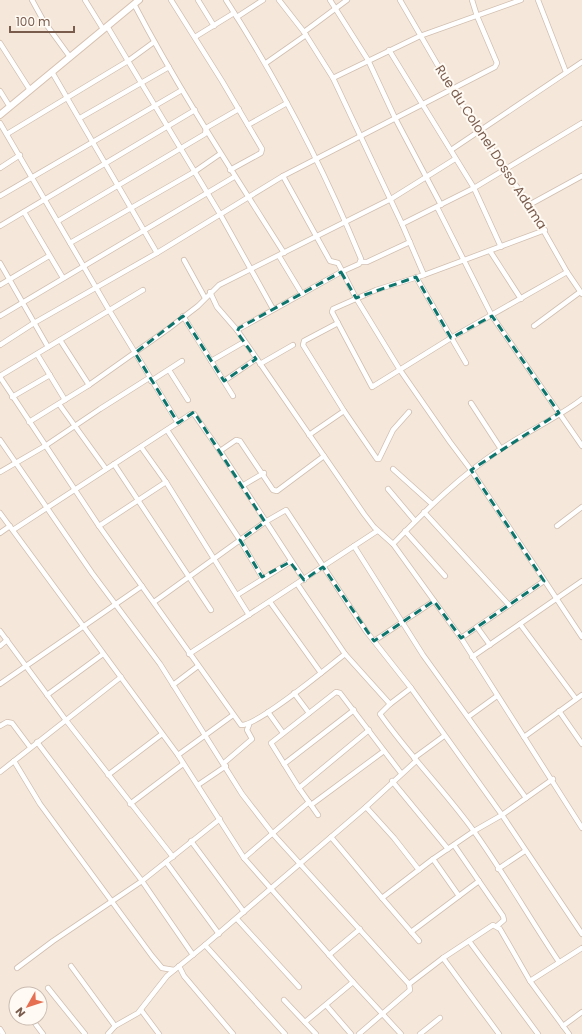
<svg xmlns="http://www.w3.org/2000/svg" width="582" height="1034" font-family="Poppins,sans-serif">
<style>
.residential{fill:#f5e8da;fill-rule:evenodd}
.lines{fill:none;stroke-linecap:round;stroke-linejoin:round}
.street-casing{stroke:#d1beb0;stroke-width:6}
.secondary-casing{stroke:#d6c0b0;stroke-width:8}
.street{stroke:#fff;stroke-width:4.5}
.secondary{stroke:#fff;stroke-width:6}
.marked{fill:none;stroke:#0f766e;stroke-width:3;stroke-dasharray:8 5;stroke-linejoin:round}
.labels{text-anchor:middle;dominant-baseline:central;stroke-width:4;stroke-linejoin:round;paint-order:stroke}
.street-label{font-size:13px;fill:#7a5c4d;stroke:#fffaf3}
</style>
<rect width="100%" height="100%" fill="#fdf6ec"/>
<!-- residential -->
<path class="residential" d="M 0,0 L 582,0 L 582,1034 L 0,1034 ZM 16,994 L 40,994 L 40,1018 L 16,1018 Z"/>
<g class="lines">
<!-- street casing -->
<g class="street-casing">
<g id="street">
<polyline points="32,0 43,20 70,57"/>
<polyline points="85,0 103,29"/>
<polyline points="171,0 222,81 262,149 261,153 230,170"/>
<polyline points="198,0 214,26"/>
<path d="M 226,0 C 279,82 324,169 361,259 L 359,264 L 341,272 L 237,330"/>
<polyline points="279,0 304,32 333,78 402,224 424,275"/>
<polyline points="330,0 368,60 395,118 441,205"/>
<polyline points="400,0 451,88 529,205 567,272 582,294"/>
<polyline points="538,0 566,72"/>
<path d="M 134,4 C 179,90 232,171 284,253"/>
<polyline points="237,17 263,0"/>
<polyline points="107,26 220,214 273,309"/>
<polyline points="304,32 347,0"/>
<polyline points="195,37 234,13"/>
<polyline points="0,43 30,90"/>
<polyline points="389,50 474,188 501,247"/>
<polyline points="266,63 306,35"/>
<polyline points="52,72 157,253"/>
<polyline points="333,78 420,36 521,0"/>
<polyline points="0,91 10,107"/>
<polyline points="80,118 169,67"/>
<polyline points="0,123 109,310 178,423"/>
<polyline points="248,125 287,103"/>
<polyline points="7,134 128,61 154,42"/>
<polyline points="451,150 582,62"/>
<polyline points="0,168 20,155"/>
<polyline points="283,176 330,261 338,263 356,298 400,370 450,442 471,470 582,637"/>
<polyline points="0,196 182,90"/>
<polyline points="529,205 582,176"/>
<polyline points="437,207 492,316 582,446"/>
<polyline points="24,212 63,278"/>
<polyline points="58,221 205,134 206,128 239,109"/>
<polyline points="402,224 474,188 582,123"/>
<polyline points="0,226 195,110"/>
<polyline points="545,230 424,275 376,290 333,309 332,312 372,387 451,338 567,272"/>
<polyline points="70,243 194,172 220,154"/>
<polyline points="490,251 521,299"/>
<polyline points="279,256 302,294"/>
<polyline points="184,260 205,298"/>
<polyline points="361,262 367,262 410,242"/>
<polyline points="0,263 48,347"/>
<polyline points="416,277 466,363"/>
<polyline points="0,285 49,256"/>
<polyline points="210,292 217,307 237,330 364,514 374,527 393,544 461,638 582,828"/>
<polyline points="0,316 234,177"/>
<polyline points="183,316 233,396"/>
<polyline points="338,323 304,341 303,345 344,411 377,459 379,459 393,430 409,412"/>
<polyline points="534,326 580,292"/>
<polyline points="60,340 89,385"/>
<polyline points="0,345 34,323 157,253 283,176 495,67 497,63 477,16 472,0"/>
<polyline points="37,354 65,400"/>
<polyline points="211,361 244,342"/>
<polyline points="260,364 293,345"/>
<polyline points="169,370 188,400"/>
<polyline points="0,376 143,290"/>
<path d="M 0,377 L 99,526 L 241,725 C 258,726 328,667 345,654"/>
<polyline points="151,381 182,361"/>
<polyline points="224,381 256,359"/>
<polyline points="12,397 50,375"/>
<polyline points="471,403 501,449"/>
<polyline points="59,404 106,469"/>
<polyline points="29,422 89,385 168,329 198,306 219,285 391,199 455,159"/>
<polyline points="167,430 240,540 262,577"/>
<polyline points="309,435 344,411"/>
<polyline points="0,440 92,573 160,664 242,794 273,834 409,984 410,990 359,1034"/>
<polyline points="141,447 166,482 249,615"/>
<polyline points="220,451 236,440 240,441 273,490 277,491 324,456"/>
<polyline points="114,464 211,610"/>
<polyline points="393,469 432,504"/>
<polyline points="0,472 45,446 100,409 149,378"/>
<polyline points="242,486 264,473"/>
<polyline points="388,489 415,521"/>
<polyline points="424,512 509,605"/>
<polyline points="0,513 178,755 244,858 353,982 401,1034"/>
<polyline points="99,526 166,482"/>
<polyline points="557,526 582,507"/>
<polyline points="13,530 191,414 194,414 220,451 304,580"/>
<polyline points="405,531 445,576"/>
<polyline points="0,533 10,526"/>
<path d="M 393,544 C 427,509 460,476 501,449 C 526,432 559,417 582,399"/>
<polyline points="354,546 423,655 526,798"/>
<polyline points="298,585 345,654 390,704"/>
<polyline points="237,595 290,562"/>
<polyline points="154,602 265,522 286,510 366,631 411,688 502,815 582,934"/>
<polyline points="270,602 321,673"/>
<polyline points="520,624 576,699"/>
<polyline points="477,627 490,645"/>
<polyline points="0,631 65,719 173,857"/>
<polyline points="461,638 544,581"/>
<polyline points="374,641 434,601"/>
<polyline points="0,646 7,640"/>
<polyline points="189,654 377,531"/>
<polyline points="472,657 582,581"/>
<polyline points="0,684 142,586"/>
<polyline points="173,685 198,666"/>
<path d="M 411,688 L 390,704 L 380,714 C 409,755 444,790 473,830 C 504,873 530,919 559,962"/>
<polyline points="294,693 309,713"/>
<polyline points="47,695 103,654"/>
<polyline points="559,711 582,744"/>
<polyline points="268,712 283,733"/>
<polyline points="468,717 497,696"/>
<polyline points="0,726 7,722 12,723 30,747"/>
<polyline points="524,737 582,695"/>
<polyline points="37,742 142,881 193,955"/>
<polyline points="178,755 233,715"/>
<polyline points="414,758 444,736"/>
<polyline points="14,761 40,804 152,956 162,968 174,970"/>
<polyline points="224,763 252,739 247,730 249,725"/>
<polyline points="284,764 354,710"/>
<polyline points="0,772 121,677"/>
<polyline points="108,775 162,734"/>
<polyline points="392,781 448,849"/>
<polyline points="198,785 226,766"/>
<polyline points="299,788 369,730"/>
<polyline points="130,804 183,764"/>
<polyline points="311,805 384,751"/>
<polyline points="366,807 394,838 419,870"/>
<polyline points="318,815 299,788 271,743 336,692 340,693 401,773"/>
<polyline points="331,837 382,898 433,859 474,831 502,815 553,779"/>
<polyline points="191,841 244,912"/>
<polyline points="454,845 503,916 504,920 497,926"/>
<polyline points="244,858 309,802"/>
<polyline points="433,859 459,896"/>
<polyline points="166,862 219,934"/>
<polyline points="498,869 525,851"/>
<polyline points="382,898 419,941"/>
<polyline points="237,919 299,987"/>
<polyline points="411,932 479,881"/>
<polyline points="469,941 538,1034"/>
<polyline points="329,955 360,929"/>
<polyline points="71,966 115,1026"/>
<polyline points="179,966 184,976 233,1034"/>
<polyline points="17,968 53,941 142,881 220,819"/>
<polyline points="530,981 582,948"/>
<polyline points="409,984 443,958"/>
<polyline points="48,988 85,1034"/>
<polyline points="284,1000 316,1034"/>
<polyline points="326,1005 351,1034"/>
<polyline points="141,1010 159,1034"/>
<polyline points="31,1018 43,1034"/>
<polyline points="305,1022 353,982"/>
<polyline points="563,1026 582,1012"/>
<polyline points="0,1029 3,1034"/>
<polyline points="108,1034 115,1026 138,1013 167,976 205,945"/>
<polyline points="285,1034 205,945 366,807 416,761"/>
<polyline points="420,1034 440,1018"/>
<polyline points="499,1034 443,958 493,925 500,929 530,981 569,1034"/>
</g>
</g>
<!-- secondary casing -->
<g class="secondary-casing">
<polyline id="secondary" points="0,115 139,0"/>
</g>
<!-- street -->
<use href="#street" class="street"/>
<!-- secondary -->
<use href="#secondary" class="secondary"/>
</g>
<!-- marked area -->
<path class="marked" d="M 341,272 L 356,298 L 416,277 L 451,338 L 492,316 L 559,413 L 471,470 L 544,581 L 461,638 L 434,601 L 374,641 L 323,567 L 304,580 L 290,562 L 262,577 L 240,540 L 265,522 L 194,412 L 178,423 L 135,353 L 183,316 L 224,381 L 256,359 L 237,332 L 239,328 Z"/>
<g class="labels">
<!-- street labels -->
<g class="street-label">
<text transform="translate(491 147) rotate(57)">Rue du Colonel Dosso Adama</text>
</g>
</g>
<!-- north arrow -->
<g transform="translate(28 1006) rotate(231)"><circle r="19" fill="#fffaf3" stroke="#cabbb1"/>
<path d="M0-3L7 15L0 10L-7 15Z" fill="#e76f51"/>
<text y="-6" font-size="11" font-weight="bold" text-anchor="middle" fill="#7a5c4d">N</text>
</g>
<!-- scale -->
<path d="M10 26v6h64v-6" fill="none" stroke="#7a5c4d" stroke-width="2"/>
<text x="16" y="26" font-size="12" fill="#7a5c4d" stroke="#fffaf3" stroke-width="3" paint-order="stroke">100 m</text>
</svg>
